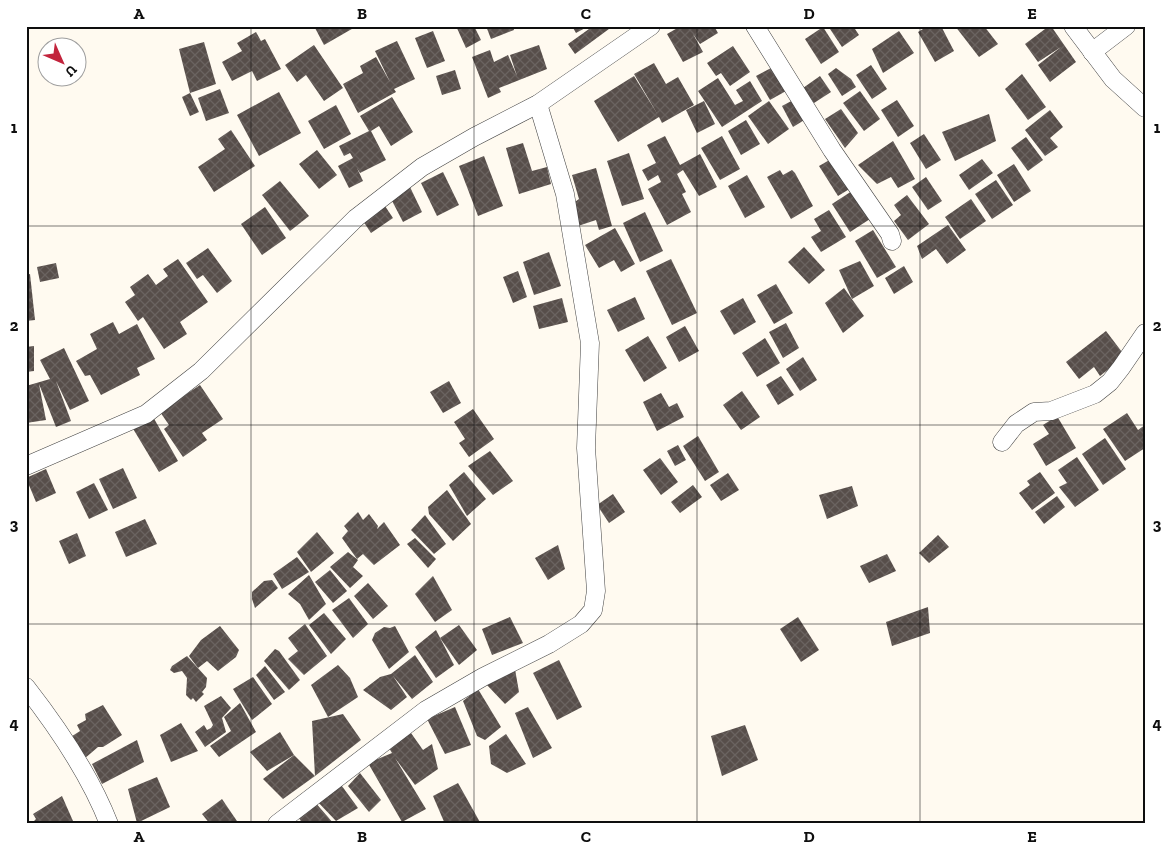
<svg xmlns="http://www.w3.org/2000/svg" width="1171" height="850" font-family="'Zilla Slab',serif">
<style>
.building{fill:url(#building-cross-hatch)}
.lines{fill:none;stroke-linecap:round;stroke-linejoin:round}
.street-casing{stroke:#414141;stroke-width:19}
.street{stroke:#fff;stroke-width:18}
.grid{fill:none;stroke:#0e0e0e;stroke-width:1;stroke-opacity:0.55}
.neatline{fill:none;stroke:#0e0e0e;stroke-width:2}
.grid-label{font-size:16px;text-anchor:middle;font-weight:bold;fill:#0e0e0e}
</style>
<defs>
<pattern id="building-cross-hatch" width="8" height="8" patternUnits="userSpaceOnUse" patternTransform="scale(1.25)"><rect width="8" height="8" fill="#574e4a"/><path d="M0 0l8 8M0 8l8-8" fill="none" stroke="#6a6360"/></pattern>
</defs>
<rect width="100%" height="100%" fill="#fffaf0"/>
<!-- building -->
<g class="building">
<polygon points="314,26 357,26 324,45"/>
<polygon points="456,26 474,26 481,40 466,48"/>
<polygon points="486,26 513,26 514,30 491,39"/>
<polygon points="572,26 613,26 575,54 568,44 589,29 587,27 576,33"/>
<polygon points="681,26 714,26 718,33 700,44 693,34 703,52 683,62 667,34"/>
<polygon points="828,26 853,26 859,35 842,47"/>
<polygon points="928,26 941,26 954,51 935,62 918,32"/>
<polygon points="955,26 984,26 998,44 979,57"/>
<polygon points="1049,26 1051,26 1076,62 1050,82 1038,65 1061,47 1038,62 1025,44"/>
<polygon points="823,27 839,52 821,64 805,39"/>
<polygon points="433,31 445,61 427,68 415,38"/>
<polygon points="899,31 914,53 883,73 872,49"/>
<polygon points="256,32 261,41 265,39 281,69 257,81 252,71 232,81 222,62 242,51 237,43"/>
<polygon points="397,41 415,79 394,89 396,92 358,113 343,84 363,73 360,66 376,57 390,82 375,51"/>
<polygon points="204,42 216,84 190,93 179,49"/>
<polygon points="314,45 343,88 324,101 306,75 297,82 285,65"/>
<polygon points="539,45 547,69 499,88 501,92 488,98 472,57 490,50 494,62 508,55 517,76 510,55"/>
<polygon points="733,46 750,72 730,86 721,73 716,76 707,63"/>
<polygon points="654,63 666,84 678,77 694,105 662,123 659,117 618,142 594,101 634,76 658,115 634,74"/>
<polygon points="871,65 887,89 872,99 856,75"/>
<polygon points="773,67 786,91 770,100 756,76"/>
<polygon points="836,68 851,79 856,87 842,96 828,74"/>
<polygon points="455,70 461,89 442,95 436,76"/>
<polygon points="1022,74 1046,107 1028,120 1005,89"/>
<polygon points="820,76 831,92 814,103 803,88"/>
<polygon points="718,78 735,105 743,101 736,90 750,81 762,101 722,127 698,91"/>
<polygon points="220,89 229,113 206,121 198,98"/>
<polygon points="860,91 880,119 864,131 843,103"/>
<polygon points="279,92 301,133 259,156 237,115"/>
<polygon points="190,93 199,112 190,116 182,97"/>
<polygon points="392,97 413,132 391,146 379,126 371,131 386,160 360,173 357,168 363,181 349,188 338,166 353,158 350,153 344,156 339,146 369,131 360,116"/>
<polygon points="795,99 806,119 793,127 782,106"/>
<polygon points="897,100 914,126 898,137 881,110"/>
<polygon points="704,101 715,124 697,133 686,110"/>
<polygon points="769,101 789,129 768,144 748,116"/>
<polygon points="336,105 351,134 324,149 308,121"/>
<polygon points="841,109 858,133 845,148 825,119"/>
<polygon points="1050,110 1063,127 1050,138 1058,147 1045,156 1025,130"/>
<polygon points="989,114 996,141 955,161 942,132"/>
<polygon points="746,120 760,144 741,155 728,131"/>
<polygon points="231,130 255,166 214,192 198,167 225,149 218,139"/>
<polygon points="924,134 941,160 926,169 910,143"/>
<polygon points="665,136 680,165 700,154 717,187 699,196 683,170 677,174 686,192 682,194 691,212 667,225 648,189 661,182 658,175 648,181 642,170 656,163 647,145"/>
<polygon points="722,136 740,169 720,180 701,148"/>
<polygon points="1026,137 1043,160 1028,171 1011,148"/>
<polygon points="893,141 915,179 898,188 891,177 877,184 858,165"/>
<polygon points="523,143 532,171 547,167 551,184 519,194 506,148"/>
<polygon points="317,150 337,175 319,189 299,164"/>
<polygon points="629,153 644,199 622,206 607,161"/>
<polygon points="484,156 503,206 478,216 459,166"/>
<polygon points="833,158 851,188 838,196 819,166"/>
<polygon points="982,159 993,173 969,190 959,175"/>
<polygon points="1014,164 1031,191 1014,202 997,175"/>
<polygon points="596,168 612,226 599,230 596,220 578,226 572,204 579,199 572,175"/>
<polygon points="780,170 783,175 792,170 795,173 813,206 791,219 767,177"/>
<polygon points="443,172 459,205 437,216 421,183"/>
<polygon points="747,175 765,207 745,218 728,186"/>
<polygon points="926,177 942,201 928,210 912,187"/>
<polygon points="996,180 1013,205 992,219 975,194"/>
<polygon points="280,181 309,216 290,231 262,195"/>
<polygon points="410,187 422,212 403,222 390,197"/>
<polygon points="852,191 870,219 850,232 832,204"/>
<polygon points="907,195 929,224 908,240 894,221 901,215 894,205"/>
<polygon points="971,199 986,221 960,239 945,217"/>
<polygon points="383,203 393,218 371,233 361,218"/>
<polygon points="265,207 286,238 262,255 241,224"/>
<polygon points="829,210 846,237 821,252 811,237 821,231 814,219"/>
<polygon points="645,212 663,251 640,262 623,223"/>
<polygon points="948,225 966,250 947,264 936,249 922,259 917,246"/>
<polygon points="615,228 635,264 621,272 614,260 599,268 585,245"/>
<polygon points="873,230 896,267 877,278 855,241"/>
<polygon points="804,247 825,270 809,284 788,262"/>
<polygon points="208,248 232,281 217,293 203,275 197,279 186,263"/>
<polygon points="549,252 561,286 534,295 523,262"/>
<polygon points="178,259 208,302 180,322 187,334 164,349 143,317 138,321 125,302 135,295 130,287 148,274 156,285 168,276 163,269"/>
<polygon points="671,259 697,313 672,325 646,271"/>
<polygon points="860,261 874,286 852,299 839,270"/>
<polygon points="56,263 59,278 40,282 37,267"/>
<polygon points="904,266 913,282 894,294 885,278"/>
<polygon points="518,271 527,297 513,303 503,277"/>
<polygon points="30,274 35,320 26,321 26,275"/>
<polygon points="776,284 793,313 774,324 757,295"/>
<polygon points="844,288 864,316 843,333 825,303"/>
<polygon points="635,297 645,319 618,332 607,310"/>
<polygon points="562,298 568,322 539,329 533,306"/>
<polygon points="743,298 756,322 734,335 720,311"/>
<polygon points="113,322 119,334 137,324 155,359 137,368 140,375 101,395 90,375 85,376 76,361 97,349 90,334"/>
<polygon points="786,323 799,348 783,358 769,332"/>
<polygon points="685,326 699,351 679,362 666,337"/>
<polygon points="1106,331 1125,356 1100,376 1094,367 1079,379 1066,362"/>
<polygon points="648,336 667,368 644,382 625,350"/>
<polygon points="765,338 780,363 757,377 742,353"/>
<polygon points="34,346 34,371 26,372 26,347"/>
<polygon points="64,348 89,401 70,410 56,381 71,421 56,427 39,384 46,420 26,423 26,386 50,379 40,360"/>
<polygon points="803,357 817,380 800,391 786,369"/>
<polygon points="781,376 794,395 778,405 766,385"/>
<polygon points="449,381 461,403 443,413 430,392"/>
<polygon points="200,385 223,419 202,433 207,440 183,457 164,429 169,425 156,406 179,399"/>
<polygon points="742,391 760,417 741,430 723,405"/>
<polygon points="661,393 669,407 677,403 684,417 657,431 643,402"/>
<polygon points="473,409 494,439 469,457 459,443 465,439 454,422"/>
<polygon points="1127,413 1138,430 1145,425 1145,448 1125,461 1103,429"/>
<polygon points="152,415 178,461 159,472 132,427"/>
<polygon points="1057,416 1076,448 1046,466 1033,444 1049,434 1043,425"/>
<polygon points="698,436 719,472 705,481 683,446"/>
<polygon points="1105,438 1126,469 1103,485 1082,454"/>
<polygon points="678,445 686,460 675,466 667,451"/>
<polygon points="490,451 513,481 493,495 468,466"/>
<polygon points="1077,457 1099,490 1075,507 1059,487 1067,483 1058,470"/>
<polygon points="660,458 678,482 661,495 643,470"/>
<polygon points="123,468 137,498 113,509 99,479"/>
<polygon points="46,469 56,493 36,502 26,478"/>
<polygon points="464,472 486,499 467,516 449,485"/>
<polygon points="1040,472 1055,493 1032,510 1019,493 1030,485 1027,481"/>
<polygon points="728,473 739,490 721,501 710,485"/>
<polygon points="94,483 108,510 89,519 76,492"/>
<polygon points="693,485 702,497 680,513 671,502"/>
<polygon points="852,486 858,506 827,519 819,495"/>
<polygon points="447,490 471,524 453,541 429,514 428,507"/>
<polygon points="613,494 625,512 609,523 597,505"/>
<polygon points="1057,496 1065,507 1044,524 1035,512"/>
<polygon points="358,512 363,520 369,514 378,526 377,529 384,522 400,545 374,565 363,554 357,559 342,538 348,531 344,526"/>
<polygon points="425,515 446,544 434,554 411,530"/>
<polygon points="145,519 157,544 126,557 115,532"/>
<polygon points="317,532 334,553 311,572 297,552"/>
<polygon points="77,533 86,556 69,564 59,541"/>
<polygon points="938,535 949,547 929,563 919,553"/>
<polygon points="415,538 436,559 428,568 407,544"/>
<polygon points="558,545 565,569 548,580 535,558"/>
<polygon points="348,552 358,560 353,567 363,576 350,588 330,567"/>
<polygon points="887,554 896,571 869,583 860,566"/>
<polygon points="297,557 309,572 282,589 273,574"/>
<polygon points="330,570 347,591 333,603 315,582"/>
<polygon points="309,575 326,604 309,620 300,604 288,594"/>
<polygon points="433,576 452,610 435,622 415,594"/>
<polygon points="272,580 278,588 255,608 252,599 252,592 264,581"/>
<polygon points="368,583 388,606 373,619 354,596"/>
<polygon points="349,598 368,624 353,638 332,610"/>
<polygon points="928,607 930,633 892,646 886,622"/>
<polygon points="324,613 346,639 331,654 309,625"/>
<polygon points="510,617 523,643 492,655 482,629"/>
<polygon points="798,617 819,650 801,662 780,629"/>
<polygon points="305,624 327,656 304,675 288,659 298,651 288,638"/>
<polygon points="459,625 477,650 459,665 440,638"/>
<polygon points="220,626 239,650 236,657 218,671 207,661 198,668 189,656 201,640"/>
<polygon points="395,626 409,652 389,669 372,640 375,633 384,627 390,628"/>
<polygon points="436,630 454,665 436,678 415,647"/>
<polygon points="275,649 279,651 300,680 289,690 264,661"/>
<polygon points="415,655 433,682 412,699 393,676 407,697 391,710 363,690 380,677 391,674"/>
<polygon points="187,656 207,678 206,687 202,692 204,694 196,702 193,698 191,700 186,695 187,678 182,671 174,673 170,670 172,666"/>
<polygon points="559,660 582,707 557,720 533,673"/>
<polygon points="338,665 350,678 358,697 328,717 311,685"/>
<polygon points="265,666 285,692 274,700 256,675"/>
<polygon points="515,669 519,692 505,704 487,685"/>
<polygon points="253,677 272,704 252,720 233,689"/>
<polygon points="478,689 501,727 485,740 477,736 463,701"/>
<polygon points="221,696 231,708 222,718 226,732 205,747 195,732 204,725 207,730 211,728 213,725 204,706"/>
<polygon points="240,703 256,732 219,757 210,746 231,731 224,717"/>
<polygon points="103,705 122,735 103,747 98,747 84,759 66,740 80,731 77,725 86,720 85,714"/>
<polygon points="455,707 471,745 445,754 427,719"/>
<polygon points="528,707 552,748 533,758 515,713"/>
<polygon points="343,714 361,740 315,776 312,721"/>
<polygon points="181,723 198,751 171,762 160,735"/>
<polygon points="745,725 758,760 722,776 711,736"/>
<polygon points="280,732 294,755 267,771 250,752"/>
<polygon points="411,733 423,750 432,744 438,769 415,785 395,758 426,809 402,822 368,763 392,753 389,748"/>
<polygon points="506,734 526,764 507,773 491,764 489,746"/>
<polygon points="137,740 144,762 102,784 92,764"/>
<polygon points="294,755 315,776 283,799 263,779"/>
<polygon points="360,773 381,800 369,812 348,786"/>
<polygon points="157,777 170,807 137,823 128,789"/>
<polygon points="339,782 358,808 336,821 315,799"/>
<polygon points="458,783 481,824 445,824 433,796"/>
<polygon points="62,796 73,821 69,824 31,824 36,819 33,814"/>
<polygon points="222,799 239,824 210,824 202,814"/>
<polygon points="314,801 334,824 303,824 298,817"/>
</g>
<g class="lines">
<!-- street casing -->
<g class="street-casing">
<g id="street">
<polyline points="755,26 832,150 890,234 892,241"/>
<polyline points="1073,26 1113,79 1145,108"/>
<polyline points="1092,52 1126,26"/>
<polyline points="1002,442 1016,424 1034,412 1051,411 1095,394 1110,382 1121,368 1145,333"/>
<polyline points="26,466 146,414 201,371 356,218 422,167 474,137 538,104 651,26"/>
<path d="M 26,687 C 58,728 90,775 109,824"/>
<polyline points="277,824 426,710 483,677 549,644 581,624 593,610 596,591 586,448 590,343 565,194 538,104"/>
</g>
</g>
<!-- street -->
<use href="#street" class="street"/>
</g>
<!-- grid -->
<path class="grid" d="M 251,26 L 251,824M 474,26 L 474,824M 697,26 L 697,824M 920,26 L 920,824M 26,226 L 1145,226M 26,425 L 1145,425M 26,624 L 1145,624"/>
<!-- border -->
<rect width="1171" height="850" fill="none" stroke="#ffffff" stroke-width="55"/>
<!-- north arrow -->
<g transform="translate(62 62) rotate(135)"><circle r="24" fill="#ffffff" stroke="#9f9f9f"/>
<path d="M0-4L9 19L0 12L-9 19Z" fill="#c2233c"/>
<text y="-8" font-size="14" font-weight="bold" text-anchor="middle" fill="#0e0e0e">U</text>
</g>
<rect x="28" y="28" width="1116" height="794" class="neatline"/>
<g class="grid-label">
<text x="139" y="19">A</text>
<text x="362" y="19">B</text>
<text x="586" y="19">C</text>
<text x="809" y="19">D</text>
<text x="1032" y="19">E</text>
<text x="14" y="133">1</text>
<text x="1157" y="133">1</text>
<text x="14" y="331">2</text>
<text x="1157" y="331">2</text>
<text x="14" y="530">3</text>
<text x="1157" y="530">3</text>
<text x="14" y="729">4</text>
<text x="1157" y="729">4</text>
<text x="139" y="842">A</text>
<text x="362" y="842">B</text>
<text x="586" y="842">C</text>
<text x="809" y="842">D</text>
<text x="1032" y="842">E</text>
</g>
</svg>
